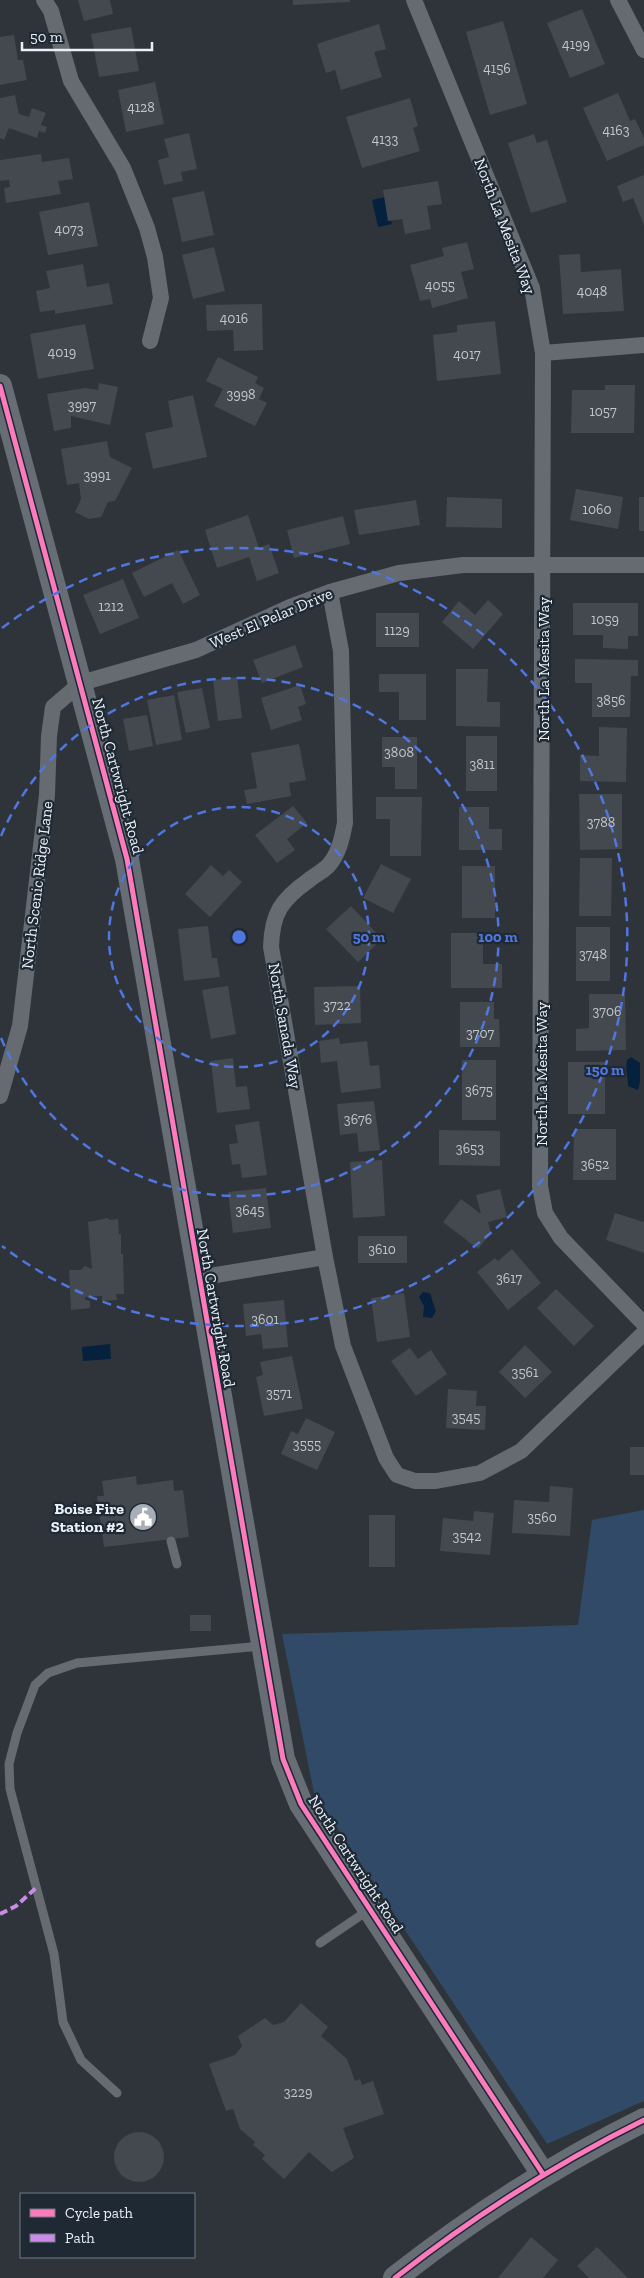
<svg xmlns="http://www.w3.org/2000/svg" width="644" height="2278" font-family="'Zilla Slab',serif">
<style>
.green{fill:#314a67}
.water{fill:#06213e}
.building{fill:#44494f}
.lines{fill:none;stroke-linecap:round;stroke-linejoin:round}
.lane{stroke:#656b71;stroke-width:9}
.street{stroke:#656b71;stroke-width:16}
.secondary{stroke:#676d74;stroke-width:24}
.quiet{stroke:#ca8be6;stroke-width:4;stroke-dasharray:8 4;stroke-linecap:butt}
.cycleway-casing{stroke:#1f2934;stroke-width:8}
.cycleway{stroke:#fd7abc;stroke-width:5}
.ring{fill:none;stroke:#5076e0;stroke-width:2.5;stroke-dasharray:9 6}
.labels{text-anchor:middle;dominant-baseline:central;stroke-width:4.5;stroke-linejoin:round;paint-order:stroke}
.number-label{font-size:14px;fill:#c0c6ce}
.street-label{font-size:16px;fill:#eaf0f8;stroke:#1f2934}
.poi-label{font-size:16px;font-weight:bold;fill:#eaf0f8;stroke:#1f2934;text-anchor:end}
.centre{fill:#5076e0;stroke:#1f2934;stroke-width:2.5}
.ring-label{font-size:15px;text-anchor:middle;font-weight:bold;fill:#5076e0;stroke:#1f2934;stroke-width:4.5;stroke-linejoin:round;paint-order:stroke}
</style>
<rect width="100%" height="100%" fill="#2e343a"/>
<!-- green -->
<polygon class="green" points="644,1510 644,2101 547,2144 314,1793 282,1634 578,1625 592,1520"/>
<!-- water -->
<g class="water">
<polygon points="385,197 392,224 378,227 372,200"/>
<path d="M 631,1057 L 640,1063 L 640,1082 L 638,1090 L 628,1086 C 628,1077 625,1068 627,1060 Z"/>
<path d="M 423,1292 L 430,1293 C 431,1296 435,1309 436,1311 L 432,1318 L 423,1317 L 424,1306 L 419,1297 Z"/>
<polygon points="110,1344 111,1359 83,1361 82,1347"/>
</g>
<!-- building -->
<g class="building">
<polygon points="78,0 110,0 113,14 84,21"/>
<polygon points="293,0 350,0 350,2 293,5"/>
<polygon points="582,9 605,64 570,78 547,23"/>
<polygon points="503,21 527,104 490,115 466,32"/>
<polygon points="379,24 386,49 374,52 382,77 341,90 335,70 326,73 317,44"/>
<polygon points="131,27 139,71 99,77 91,34"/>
<polygon points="14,35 18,60 23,60 27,80 0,85 0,37"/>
<polygon points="155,82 164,124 126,132 118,90"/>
<polygon points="618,93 630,121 635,119 644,138 644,145 607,161 583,108"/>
<polygon points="15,95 19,114 29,117 32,108 46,113 41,125 47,127 45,133 39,131 37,138 9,128 4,140 0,138 0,98"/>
<polygon points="410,98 418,126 413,128 420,151 362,168 346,117"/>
<polygon points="189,133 197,169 181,172 183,181 164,185 158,160 169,157 164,139"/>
<polygon points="534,134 537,143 547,140 567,202 531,213 508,143"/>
<polygon points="41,154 42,162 69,158 73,179 58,181 61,194 6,203 4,188 10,187 9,180 0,181 0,160"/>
<polygon points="644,175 644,225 633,198 623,202 617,186"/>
<polygon points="438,181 442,204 427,206 431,229 405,234 402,219 388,221 383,190"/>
<polygon points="204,191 214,235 182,242 172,198"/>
<polygon points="89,202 98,246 48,255 39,212"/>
<polygon points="467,242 474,269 461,272 468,298 432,308 430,299 420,301 410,265 444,256 442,248"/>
<polygon points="214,247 225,291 193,299 182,255"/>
<polygon points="580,254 581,272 621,269 624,311 563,314 559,255"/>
<polygon points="83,264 87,287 109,283 113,304 55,314 55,310 40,312 36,291 50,288 46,271"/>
<polygon points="262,304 263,350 234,351 233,330 207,331 206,305"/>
<polygon points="495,321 501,374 437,381 433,335 457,332 457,325"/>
<polygon points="85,324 94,369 38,379 30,334"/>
<polygon points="218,357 258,377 255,383 264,388 259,399 267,403 255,426 214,406 223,389 206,381"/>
<polygon points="99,383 118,387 110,425 71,416 71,428 54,431 47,394 85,388 98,390"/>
<polygon points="605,385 635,385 634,433 571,433 572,390 605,390"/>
<polygon points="193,395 207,457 153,469 145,433 173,427 168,401"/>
<polygon points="107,441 110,457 132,468 115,501 108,502 101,517 89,519 75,512 81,499 79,483 67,485 61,449"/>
<polygon points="576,489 623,497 618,529 570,520"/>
<polygon points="447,497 502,499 502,528 446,527"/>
<rect x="639" y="497" width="5" height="34"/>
<polygon points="416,500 420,525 359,535 354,510"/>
<polygon points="248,515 259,548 269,544 279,573 257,581 249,557 217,568 205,530"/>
<polygon points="343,516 350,544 294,558 287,530"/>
<polygon points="178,550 200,595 183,604 172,583 144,597 132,573"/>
<polygon points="123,579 139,618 100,634 83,595"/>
<polygon points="488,600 503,614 473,649 442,622 459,601 475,615"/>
<polygon points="573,603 638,603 638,636 628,636 628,649 603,648 603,635 573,635"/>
<rect x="376" y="613" width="43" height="34"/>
<polygon points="295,645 303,667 262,683 253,660"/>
<polygon points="575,659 638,660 638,676 631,676 630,717 592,717 592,683 575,683"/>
<polygon points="456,669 488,669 487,702 500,702 500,727 456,726"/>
<polygon points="379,674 426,674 426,720 399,720 399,692 379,692"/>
<polygon points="237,677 242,718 218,721 213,680"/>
<polygon points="300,685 306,704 298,707 302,720 271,730 261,698"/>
<polygon points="202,688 210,728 186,733 177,692"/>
<polygon points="174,695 182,740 156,745 147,700"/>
<polygon points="147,715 153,746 129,751 123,719"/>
<polygon points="599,727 627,728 626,782 580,781 580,755 599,756"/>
<rect x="466" y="736" width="31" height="55"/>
<polygon points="382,737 417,737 417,789 395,789 395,767 382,767"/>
<polygon points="299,744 306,780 289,783 291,796 247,804 244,790 257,788 251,753"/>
<polygon points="579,794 622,794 622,849 580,850"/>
<polygon points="376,797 422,797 421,856 390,856 390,819 376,819"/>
<polygon points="293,806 307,823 287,839 295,850 277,863 255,835"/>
<polygon points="459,807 489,807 489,829 502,829 502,850 459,850"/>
<polygon points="580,858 612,858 611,916 579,916"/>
<polygon points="381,864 411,879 393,913 363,898"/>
<polygon points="211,865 223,876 229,870 242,882 210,917 185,894"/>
<rect x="462" y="866" width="33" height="52"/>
<polygon points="351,906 382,939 358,962 326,929"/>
<polygon points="208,926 212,958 217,958 220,977 184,981 178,929"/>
<rect x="576" y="927" width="34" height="54"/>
<polygon points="451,933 483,933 483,964 502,964 502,988 451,988"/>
<polygon points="228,986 236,1034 211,1039 202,990"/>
<polygon points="360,986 361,1023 315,1025 314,987"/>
<polygon points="589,994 625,994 626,1050 576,1051 576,1029 589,1028"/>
<polygon points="460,1002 494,1002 494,1019 499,1019 500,1047 460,1047"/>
<polygon points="339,1038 340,1044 367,1041 370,1066 379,1065 381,1088 341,1093 337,1061 321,1063 319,1041"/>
<polygon points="233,1058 236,1087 247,1086 250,1109 217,1113 211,1061"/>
<rect x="462" y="1060" width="34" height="60"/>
<rect x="568" y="1062" width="37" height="52"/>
<polygon points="374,1101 380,1150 359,1152 357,1133 340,1135 337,1104"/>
<polygon points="259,1121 267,1175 242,1178 240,1164 232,1165 229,1144 238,1143 235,1125"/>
<polygon points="574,1129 616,1129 616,1180 573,1180"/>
<polygon points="439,1130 500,1131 500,1166 439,1165"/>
<polygon points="382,1160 385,1216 353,1218 350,1162"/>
<polygon points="266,1188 271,1228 233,1233 228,1192"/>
<polygon points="500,1189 507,1217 488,1222 491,1233 478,1249 443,1222 461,1199 481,1214 476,1195"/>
<polygon points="615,1213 644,1222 644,1253 606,1240"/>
<polygon points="108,1218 109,1220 118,1219 119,1234 121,1234 121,1254 123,1254 124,1294 116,1294 117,1300 102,1301 102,1296 85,1297 85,1300 90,1301 90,1308 71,1310 69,1270 81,1270 85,1266 92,1269 88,1222"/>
<rect x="358" y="1236" width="49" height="27"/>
<polygon points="512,1249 541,1283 508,1310 477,1272 495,1258 498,1261"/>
<polygon points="556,1289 594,1326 574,1346 537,1308"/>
<polygon points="404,1293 410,1337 377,1342 371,1298"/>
<polygon points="284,1300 288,1347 263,1349 261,1334 246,1336 243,1304"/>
<polygon points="525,1345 552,1372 525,1398 499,1372"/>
<polygon points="410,1348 418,1359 431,1350 447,1374 416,1396 391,1361"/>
<polygon points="292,1356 303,1409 264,1416 256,1377 263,1375 260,1362"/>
<polygon points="448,1389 477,1391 476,1406 486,1406 485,1430 446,1428"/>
<polygon points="306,1418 335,1432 317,1470 281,1454 291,1431 298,1434"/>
<rect x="630" y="1447" width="14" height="28"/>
<polygon points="136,1476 137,1485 173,1480 174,1491 183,1490 189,1537 104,1547 97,1496 104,1496 102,1481"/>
<polygon points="550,1486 573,1488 570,1536 512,1533 514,1500 549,1502"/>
<polygon points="474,1511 494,1513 490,1555 440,1551 443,1518 473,1521"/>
<rect x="369" y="1515" width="26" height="52"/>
<rect x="190" y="1615" width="21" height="16"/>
<polygon points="301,2003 328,2027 321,2036 347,2059 355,2081 360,2079 362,2085 373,2081 384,2114 343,2128 354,2158 332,2172 309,2152 284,2179 262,2159 265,2155 253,2145 255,2142 240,2129 233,2109 226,2111 209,2064 235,2055 242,2046 238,2036 265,2018 273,2025 284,2022"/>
<circle cx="139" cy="2157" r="25"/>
<polygon points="531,2237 558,2260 543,2278 498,2278"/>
<polygon points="597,2247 628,2278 589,2278 577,2266"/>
</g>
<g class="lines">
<!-- lane -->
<g class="lane">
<polyline points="171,1541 177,1564"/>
<polyline points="320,1943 370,1909"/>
<polyline points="117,2093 81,2060 63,2022 54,1954 10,1789 9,1764 17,1733 35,1685 48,1673 77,1663 262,1646"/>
</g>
<!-- street -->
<g class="street">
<polyline points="44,0 51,11 71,81 123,168 147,228 155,257 161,298 150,341"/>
<polyline points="414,0 532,288 543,353 540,1186 545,1213 561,1238 644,1324"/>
<polyline points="618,0 644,50"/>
<polyline points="543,353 644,345"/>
<path d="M 330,592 L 341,651 L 345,823 C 342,838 339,854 328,866 C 323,871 315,875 309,880 C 281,900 272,913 271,947 L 325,1257 L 343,1346 L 386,1458 L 397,1475 L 415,1481 L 436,1481 L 480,1473 L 521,1451 L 644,1333"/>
<polyline points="0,1096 20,1026 47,795 49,736 53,707 81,683 196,650 290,607 330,592 399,573 463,565 644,565"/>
<polyline points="198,1278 325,1257"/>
</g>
<!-- secondary -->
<g class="secondary">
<polyline points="0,386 127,859 283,1759 301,1804 543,2174"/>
<path d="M 395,2278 C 474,2216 553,2165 644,2120"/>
</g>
<!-- quiet -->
<polyline class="quiet" points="0,1914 16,1906 36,1888"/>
<!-- cycleway casing -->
<g class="cycleway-casing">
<g id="cycleway">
<polyline points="0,386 127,859 283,1759 301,1804 543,2174"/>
<path d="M 395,2278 C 474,2216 553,2165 644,2120"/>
</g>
</g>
<!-- cycleway -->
<use href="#cycleway" class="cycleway"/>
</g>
<!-- distance rings -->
<g class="ring">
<circle cx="239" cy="937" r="130"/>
<path d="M1 836A259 259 0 1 1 1 1038"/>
<path d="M2 628A389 389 0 1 1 2 1246"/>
</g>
<!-- icons -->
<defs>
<g id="civic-disc" transform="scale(1.4375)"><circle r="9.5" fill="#a8aeb6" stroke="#1f2934"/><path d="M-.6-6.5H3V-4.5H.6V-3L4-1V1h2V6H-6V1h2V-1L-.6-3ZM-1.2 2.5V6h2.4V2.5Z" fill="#fff"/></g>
</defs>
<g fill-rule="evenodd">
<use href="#civic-disc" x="143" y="1517"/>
</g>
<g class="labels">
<!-- number labels -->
<g class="number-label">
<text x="576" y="44">4199</text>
<text x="497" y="68">4156</text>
<text x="141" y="107">4128</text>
<text x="616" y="130">4163</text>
<text x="385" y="139">4133</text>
<text x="69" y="229">4073</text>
<text x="440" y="285">4055</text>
<text x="592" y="291">4048</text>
<text x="234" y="318">4016</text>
<text x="62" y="352">4019</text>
<text x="467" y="354">4017</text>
<text x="241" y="394">3998</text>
<text x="82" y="405">3997</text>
<text x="603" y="411">1057</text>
<text x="97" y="475">3991</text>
<text x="597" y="509">1060</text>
<text x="111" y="606">1212</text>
<text x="605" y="619">1059</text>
<text x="397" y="630">1129</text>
<text x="611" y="700">3856</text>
<text x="399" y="752">3808</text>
<text x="482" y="764">3811</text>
<text x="601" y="822">3788</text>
<text x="593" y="954">3748</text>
<text x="337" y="1005">3722</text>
<text x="607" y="1011">3706</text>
<text x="480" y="1033">3707</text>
<text x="479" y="1090">3675</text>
<text x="358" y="1119">3676</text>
<text x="470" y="1148">3653</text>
<text x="595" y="1164">3652</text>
<text x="250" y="1210">3645</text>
<text x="382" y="1249">3610</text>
<text x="509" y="1278">3617</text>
<text x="265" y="1319">3601</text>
<text x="525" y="1372">3561</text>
<text x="279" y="1393">3571</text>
<text x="466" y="1417">3545</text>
<text x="307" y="1444">3555</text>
<text x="542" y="1517">3560</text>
<text x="467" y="1536">3542</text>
<text x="298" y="2092">3229</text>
</g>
<!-- street labels -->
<g class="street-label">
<text transform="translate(505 226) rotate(69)">North La Mesita Way</text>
<text transform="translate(271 618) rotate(-23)">West El Pelar Drive</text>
<text transform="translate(543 669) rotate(-90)">North La Mesita Way</text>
<text transform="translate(118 776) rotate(75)">North Cartwright Road</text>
<text transform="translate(37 885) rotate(-83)">North Scenic Ridge Lane</text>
<text transform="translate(285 1026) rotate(80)">North Sanada Way</text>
<text transform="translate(541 1074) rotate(-90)">North La Mesita Way</text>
<text transform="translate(216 1308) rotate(80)">North Cartwright Road</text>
<text transform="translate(356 1864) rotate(57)">North Cartwright Road</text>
</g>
<!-- poi labels -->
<g class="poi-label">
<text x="124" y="1508">Boise Fire<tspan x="124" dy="18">Station #2</tspan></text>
</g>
</g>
<circle cx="239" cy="937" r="8" class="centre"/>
<g class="ring-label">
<text x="369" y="942">50 m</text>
<text x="498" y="942">100 m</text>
<text x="605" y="1075">150 m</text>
</g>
<!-- legend -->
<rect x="20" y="2193" width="175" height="65" fill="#1f2934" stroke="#707982"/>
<rect x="30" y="2209" width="25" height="8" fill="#fd7abc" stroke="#707982"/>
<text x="65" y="2218" font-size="15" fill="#eaf0f8">Cycle path</text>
<rect x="30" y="2234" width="25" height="8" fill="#ca8be6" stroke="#707982"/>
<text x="65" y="2243" font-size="15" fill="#eaf0f8">Path</text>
<!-- scale -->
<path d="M22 42v8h130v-8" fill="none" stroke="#eaf0f8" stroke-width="2.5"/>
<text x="30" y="42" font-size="15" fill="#eaf0f8" stroke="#1f2934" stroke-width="4" paint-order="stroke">50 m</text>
</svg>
